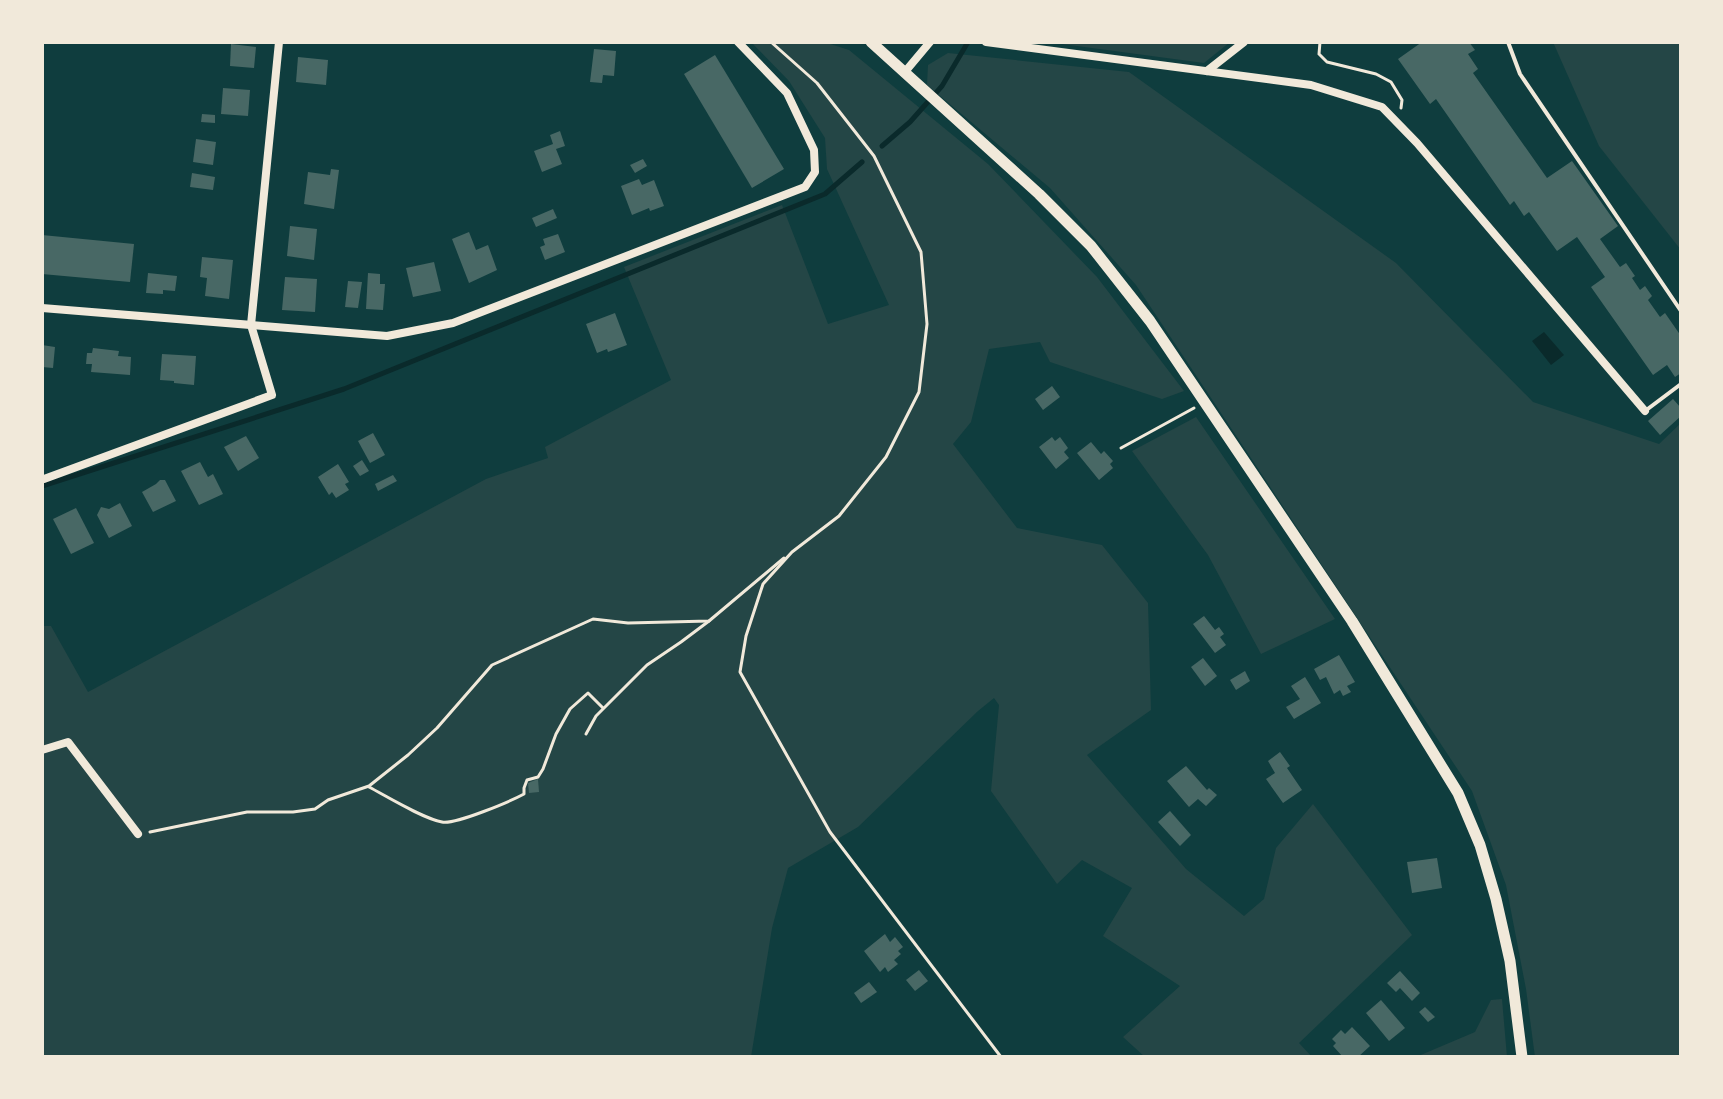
<svg xmlns="http://www.w3.org/2000/svg" width="1723" height="1099" font-family="Inter,sans-serif">
<style>
.green{fill:#244646}
.water{fill:#0a2a2b}
.lines{fill:none;stroke-linecap:round;stroke-linejoin:round}
.stream{stroke:#0a2a2b;stroke-width:5}
.building{fill:#486865}
.path{stroke:#f1e9da;stroke-width:3}
.service{stroke:#f1e9da;stroke-width:4}
.minor{stroke:#f1e9da;stroke-width:8}
.tertiary{stroke:#f1e9da;stroke-width:11}
</style>
<rect width="100%" height="100%" fill="#0f3d3e"/>
<!-- green -->
<g class="green">
<polygon points="751,42 824,42 849,50 988,164 1097,277 1184,391 1162,399 1050,362 1040,342 989,349 971,422 953,444 1017,528 1102,545 1148,603 1151,710 1087,755 1186,869 1244,916 1264,899 1276,848 1313,804 1412,935 1299,1043 1312,1057 1145,1057 1123,1037 1180,986 1103,936 1132,888 1082,860 1057,884 991,791 999,705 994,698 978,711 858,827 788,868 772,928 751,1057 42,1057 42,626 51,626 88,692 486,479 548,458 545,447 671,380 624,267 782,205 828,324 889,305 827,169 825,138 789,81"/>
<polygon points="1047,42 1230,42 1204,63"/>
<polygon points="1553,42 1681,42 1681,250 1599,146"/>
<polygon points="948,53 1129,72 1396,263 1533,402 1659,444 1681,423 1681,1057 1535,1057 1526,989 1506,885 1472,791 1136,285 1050,188 927,85 928,65"/>
<polygon points="1196,417 1335,619 1261,654 1208,555 1132,451"/>
<polygon points="1502,999 1507,1057 1416,1057 1475,1032 1491,1000"/>
</g>
<!-- water -->
<polygon class="water" points="1544,332 1564,355 1551,365 1532,341"/>
<g class="lines">
<!-- stream -->
<g class="stream">
<polyline points="882,146 910,122 942,86 968,42"/>
<polyline points="42,486 344,389 825,194 862,162"/>
</g>
</g>
<!-- building -->
<g class="building">
<polygon points="1422,42 1469,42 1475,50 1468,54 1478,69 1473,73 1547,178 1572,161 1618,226 1600,239 1620,267 1626,263 1635,276 1632,278 1640,290 1645,286 1652,296 1648,300 1660,317 1665,313 1681,336 1681,373 1675,377 1667,365 1653,375 1591,287 1605,277 1577,237 1557,251 1529,212 1524,216 1514,201 1510,205 1436,99 1430,104 1398,59"/>
<polygon points="231,44 256,47 254,68 230,66"/>
<polygon points="594,49 616,51 614,76 603,75 602,83 590,82"/>
<polygon points="715,55 784,169 752,188 684,74"/>
<polygon points="298,57 328,60 326,85 296,82"/>
<polygon points="223,88 250,90 248,116 221,114"/>
<polygon points="202,114 215,115 215,123 201,122"/>
<polygon points="560,131 565,146 556,149 562,164 542,172 534,151 553,144 550,135"/>
<polygon points="196,139 216,142 213,165 193,162"/>
<polygon points="643,159 647,166 635,173 630,165"/>
<polygon points="331,169 339,170 334,209 304,204 308,172 330,175"/>
<polygon points="192,173 215,177 213,190 190,187"/>
<polygon points="639,179 642,185 654,180 664,206 650,211 649,208 632,215 621,186"/>
<polygon points="553,209 557,218 536,227 532,218"/>
<polygon points="290,226 317,229 314,260 287,256"/>
<polygon points="469,232 476,250 488,245 497,270 469,283 452,239"/>
<polygon points="558,234 565,252 545,260 540,247 545,245 543,239"/>
<polygon points="42,235 134,244 130,282 42,274"/>
<polygon points="202,257 233,260 229,299 205,296 207,278 200,277"/>
<polygon points="434,262 441,291 413,297 406,268"/>
<polygon points="148,273 177,276 175,291 163,290 163,294 146,293"/>
<polygon points="368,273 380,274 380,284 385,284 383,310 366,309"/>
<polygon points="285,277 317,279 315,312 282,310"/>
<polygon points="348,281 362,282 358,308 345,307"/>
<polygon points="615,313 627,345 608,352 607,349 597,353 586,324"/>
<polygon points="42,345 55,347 53,368 42,367"/>
<polygon points="93,348 119,351 118,356 131,357 130,375 91,372 92,364 86,364 87,353 92,353"/>
<polygon points="162,354 196,356 194,385 174,383 174,381 160,380"/>
<polygon points="1052,386 1060,397 1043,410 1035,399"/>
<polygon points="1673,399 1681,408 1681,416 1660,435 1648,421"/>
<polygon points="373,433 385,455 370,463 358,441"/>
<polygon points="246,436 259,458 238,471 224,447"/>
<polygon points="1052,437 1055,441 1060,437 1068,448 1064,452 1069,458 1056,469 1039,447"/>
<polygon points="1091,442 1101,454 1104,451 1113,461 1110,464 1113,468 1099,480 1077,453"/>
<polygon points="362,460 369,471 360,476 353,466"/>
<polygon points="200,462 208,477 213,474 223,494 199,505 181,471"/>
<polygon points="338,464 349,482 345,484 349,490 336,498 332,492 329,495 318,477"/>
<polygon points="393,475 397,481 378,491 375,484"/>
<polygon points="160,480 165,480 176,501 153,512 142,492 156,484"/>
<polygon points="120,503 132,526 109,538 97,515 101,507 109,509"/>
<polygon points="76,508 94,543 71,554 53,519"/>
<polygon points="1204,616 1215,630 1219,627 1224,634 1220,637 1226,645 1215,653 1193,624"/>
<polygon points="1339,655 1355,682 1347,686 1351,692 1343,696 1340,690 1334,694 1326,677 1320,680 1314,669"/>
<polygon points="1203,658 1217,676 1205,686 1191,667"/>
<polygon points="1245,671 1250,681 1236,690 1230,680"/>
<polygon points="1305,677 1321,703 1294,719 1286,707 1300,699 1291,686"/>
<polygon points="1280,752 1290,766 1287,768 1302,790 1283,803 1266,779 1275,773 1268,761"/>
<polygon points="1186,766 1207,790 1209,788 1217,795 1206,806 1198,799 1189,807 1167,781"/>
<polygon points="538,779 539,792 529,793 528,783"/>
<polygon points="1170,811 1191,835 1180,846 1158,822"/>
<polygon points="1437,858 1442,888 1412,893 1407,862"/>
<polygon points="885,934 890,942 895,937 903,947 898,951 901,954 894,960 898,964 888,972 885,967 880,972 864,951"/>
<polygon points="919,970 928,981 915,991 906,980"/>
<polygon points="1400,971 1420,993 1412,1001 1400,988 1396,992 1387,983"/>
<polygon points="869,982 877,992 861,1003 854,993"/>
<polygon points="1381,1000 1405,1028 1389,1041 1366,1013"/>
<polygon points="1425,1007 1435,1017 1428,1022 1419,1012"/>
<polygon points="1352,1027 1370,1046 1358,1057 1343,1057 1333,1046 1336,1043 1332,1039 1341,1030 1345,1034"/>
</g>
<g class="lines">
<!-- path -->
<g class="path">
<polyline points="771,42 817,83 874,156 921,252 927,324 919,392 886,457 839,516 792,552 763,584 746,636 740,672 830,832 1001,1057"/>
<polyline points="1320,42 1319,54 1327,62 1376,74 1391,82 1402,100 1401,108"/>
<polyline points="1121,448 1194,408"/>
<polyline points="586,734 596,716 647,665 681,642 709,621"/>
<path d="M 369,787 C 388,797 422,818 442,822 C 455,825 511,801 524,794 L 524,788 L 527,780 L 538,777 L 543,769 L 556,734 L 570,709 L 588,693 L 603,708"/>
<polyline points="150,832 247,812 293,812 315,809 328,800 369,786 408,755 437,728 492,665 593,619 628,623 709,621 784,558"/>
</g>
<!-- service -->
<g class="service">
<polyline points="1508,42 1520,74 1681,311"/>
<polyline points="1645,411 1681,384"/>
</g>
<!-- minor -->
<g class="minor">
<polyline points="986,42 1311,85 1382,107 1417,143 1645,411"/>
<polyline points="1207,71 1244,42"/>
<polyline points="904,73 930,42"/>
<polyline points="42,308 387,336 453,323 805,187 815,172 814,150 787,93 738,42"/>
<polyline points="44,479 272,395 251,325 279,42"/>
<polyline points="42,750 68,742 138,834"/>
</g>
<!-- tertiary -->
<polyline class="tertiary" points="871,42 1039,194 1091,246 1150,321 1352,621 1458,793 1480,845 1496,899 1510,961 1522,1057"/>
</g>
<!-- border -->
<rect width="1723" height="1099" fill="none" stroke="#f1e9da" stroke-width="88"/>
</svg>
